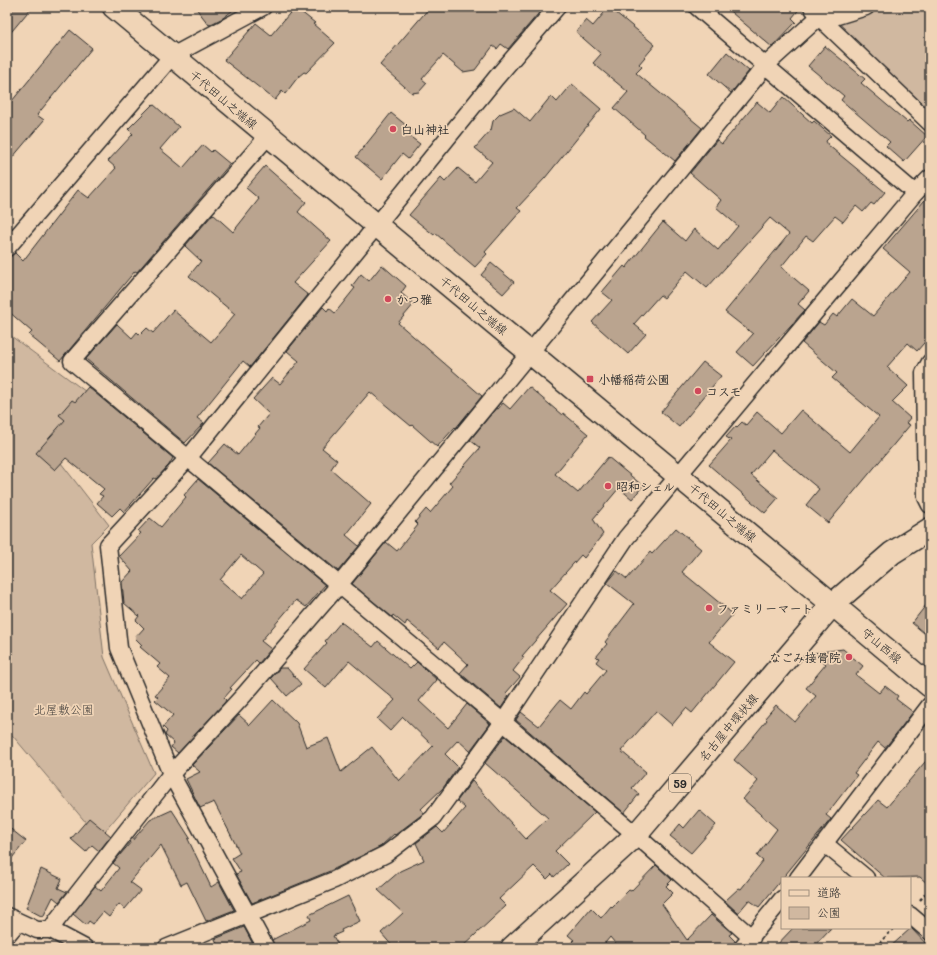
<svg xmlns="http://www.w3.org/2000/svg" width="937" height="955" font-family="Mali,'Klee One',sans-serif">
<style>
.green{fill:#d0b8a0;stroke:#7e7266}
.building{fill:#baa48f;stroke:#2b2b2b;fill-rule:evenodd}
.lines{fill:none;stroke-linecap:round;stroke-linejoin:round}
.street-casing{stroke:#2b2b2b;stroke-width:19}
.secondary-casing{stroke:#2b2b2b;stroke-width:25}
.primary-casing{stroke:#2b2b2b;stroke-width:25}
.path{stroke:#2b2b2b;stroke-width:2.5;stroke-dasharray:3 3;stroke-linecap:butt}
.street{stroke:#f0d4b6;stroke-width:16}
.secondary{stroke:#f0d4b6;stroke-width:22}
.primary{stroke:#f0d4b6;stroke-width:22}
.poi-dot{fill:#d1495b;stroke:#f0d4b6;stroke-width:1.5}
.labels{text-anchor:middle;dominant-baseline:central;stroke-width:3.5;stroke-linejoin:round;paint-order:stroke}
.shield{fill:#f0d4b6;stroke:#665e55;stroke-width:1}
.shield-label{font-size:11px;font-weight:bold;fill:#2b2b2b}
.street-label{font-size:12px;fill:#2b2b2b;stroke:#f0d4b6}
.poi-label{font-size:12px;font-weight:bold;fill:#2b2b2b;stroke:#f0d4b6;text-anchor:start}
.park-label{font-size:12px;fill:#44403d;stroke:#f0d4b6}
</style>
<rect width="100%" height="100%" fill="#f0d4b6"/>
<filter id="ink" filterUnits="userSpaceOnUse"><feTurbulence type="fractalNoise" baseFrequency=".025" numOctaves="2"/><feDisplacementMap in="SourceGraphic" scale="8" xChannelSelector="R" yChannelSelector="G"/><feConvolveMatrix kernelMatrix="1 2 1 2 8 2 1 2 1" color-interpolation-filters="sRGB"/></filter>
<g filter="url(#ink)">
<!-- green -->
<g class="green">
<polygon points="874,7 930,7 930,114 837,24"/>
<polygon points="7,333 109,409 61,463 109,525 91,543 104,657 154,773 99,838 7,729"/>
</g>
<!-- building -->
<g class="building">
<polygon points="7,7 32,7 7,37"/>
<polygon points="195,7 237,7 223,18 209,25"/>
<polygon points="295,7 315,23 313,24 335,43 306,73 304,72 298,77 285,94 282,91 275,100 224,60 256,23 271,35"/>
<polygon points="430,7 544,7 508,49 501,44 497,49 493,46 475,70 463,72 443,55 422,79 427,83 419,92 412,93 380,65"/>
<polygon points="609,7 655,45 639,64 642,67 636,73 702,128 675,161 644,136 645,135 614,108 628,92 593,63 601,54 576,32 586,20 593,26"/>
<polygon points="725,7 801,7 792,18 796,22 772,47"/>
<polygon points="70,30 92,48 37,115 44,120 7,164 7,107"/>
<polygon points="825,46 865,79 861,83 907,122 909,120 927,136 904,162 886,146 890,142 841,100 844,96 808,66"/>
<polygon points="727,52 749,71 731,93 709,74"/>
<polygon points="572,84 601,109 545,178 517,208 521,211 485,252 487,254 475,267 435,233 434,235 409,215 441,178 445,182 458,168 475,182 492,162 475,148 491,130 493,121 500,114 514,108 530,122 551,96 557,102"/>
<polygon points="783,97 812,123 814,121 831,136 826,141 828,145 885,192 874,205 871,203 863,212 856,206 843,222 835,216 813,241 806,236 781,267 809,291 798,304 805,310 753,366 737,352 753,334 725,312 789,234 770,218 707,288 687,271 664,298 660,295 634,324 646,334 628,354 592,322 612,300 602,292 624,266 626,268 663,222 685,241 694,229 718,250 738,226 716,207 721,200 690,173 717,140 722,144 757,102 770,113"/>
<polygon points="153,104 179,127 160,149 183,168 203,145 211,152 213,150 230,164 137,272 135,271 60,361 29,335 32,332 7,310 7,257 15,253 23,261 78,190 89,198 116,168 108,161 133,134 128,129"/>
<polygon points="391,113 412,130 408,135 420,144 408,159 402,154 382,179 356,157"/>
<polygon points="265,166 306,202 298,212 331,241 293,283 308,295 250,367 243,361 197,418 204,423 185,443 86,359 117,324 132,338 137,332 140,335 147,328 153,333 173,310 211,342 235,314 189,276 201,261 185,246 213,214 233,232 259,199 246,188"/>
<polygon points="930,194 930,336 917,351 908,343 887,367 908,386 892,402 910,418 906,423 910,425 828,523 806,505 819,489 772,450 751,475 778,498 765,513 709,465 731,440 726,437 736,426 737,427 742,422 746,425 757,412 781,433 801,410 850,452 879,417 832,378 837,373 802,343 819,322 824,325 833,314 837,317 852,299 873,316 910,272 883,249"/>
<polygon points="491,263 514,282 503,294 481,275"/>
<polygon points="382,265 406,286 401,293 414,304 398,323 482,396 456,428 455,427 437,447 412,425 411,426 370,392 322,448 337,460 331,469 371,504 346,535 359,546 338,571 208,463 225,444 238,455 260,428 258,427 269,414 253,399 272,378 280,384 299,361 287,351 323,307 327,311 329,308 335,313 355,288 352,286 361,274 369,281"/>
<polygon points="703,362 721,376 679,427 661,412"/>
<polygon points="88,387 173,458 169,465 156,479 154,478 124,512 120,508 112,516 97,503 103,496 99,494 104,489 66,458 55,470 36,453 65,420 59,415 72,400 75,402"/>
<polygon points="529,387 562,415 563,413 588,434 555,474 578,493 608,457 643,486 632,499 619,488 593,519 603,534 584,558 581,555 550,590 567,604 522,656 524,657 513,671 520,677 506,693 509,696 501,708 460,673 468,664 444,642 439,648 407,621 405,625 393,615 392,617 352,584 386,542 397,551 418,525 415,522 426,509 430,513 453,486 449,483 480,448 470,440 496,408 498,409 503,403 510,409"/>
<path d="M 198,479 L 325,585 L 306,607 L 296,600 L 261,641 L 271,649 L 259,663 L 256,660 L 230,688 L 232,689 L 224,698 L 226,700 L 225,702 L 178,753 L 171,747 L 174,743 L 165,735 L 167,731 L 163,727 L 173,715 L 155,700 L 158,697 L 155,695 L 170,678 L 157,667 L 160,664 L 140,647 L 142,645 L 135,638 L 144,628 L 136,620 L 139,616 L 124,603 L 122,582 L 132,571 L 119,556 L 141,533 L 138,531 L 150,518 L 161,527 L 186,497 L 184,495 ZM 241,555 L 263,574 L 242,599 L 220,580 Z"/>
<polygon points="676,528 701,549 682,572 733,614 709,642 734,662 692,713 686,708 672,725 656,711 621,751 646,772 632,788 639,794 624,813 516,720 521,712 539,726 560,700 571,709 584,692 586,694 606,670 596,662 599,658 596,657 607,644 605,642 634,604 607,583 617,571 627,579 650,552 652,554"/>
<polygon points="930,600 930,638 912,623"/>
<polygon points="341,622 373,647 378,641 410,669 417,662 437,680 419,701 448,728 467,704 490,724 470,751 458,740 445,754 458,767 443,788 421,809 424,813 395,835 394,834 380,847 330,871 252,903 236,874 241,872 232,858 240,853 214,802 200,808 186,779 200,772 192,765 239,715 250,725 273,700 297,723 306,747 328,738 341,772 372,747 399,781 433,746 403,717 390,731 377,719 395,700 349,661 326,688 304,669 327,643 325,641"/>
<polygon points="843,649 863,666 856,675 879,693 885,686 898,696 896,699 913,712 885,748 878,742 854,773 857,775 826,815 831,819 759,907 749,900 738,913 725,901 739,888 741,889 763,861 757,856 777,829 743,799 758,781 734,760 767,720 765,718 776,705 795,722 816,696 806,688 826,664 813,653"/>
<polygon points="280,668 287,668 301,684 287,696 271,678"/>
<polygon points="505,736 595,812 555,851 568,864 554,877 552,874 547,879 534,866 499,899 506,906 461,948 394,948 381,933 403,913 378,890 400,871 424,860 416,843 437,827 443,833 465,808 457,801 472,781 526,839 548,818 485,763"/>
<polygon points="930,756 930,886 920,877 885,878 841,840 878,800 887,807"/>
<polygon points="172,810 190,838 188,839 211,887 219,882 234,910 206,921 187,882 181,885 161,845 130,882 141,890 125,909 119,904 109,917 103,912 93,924 89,921 86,925 73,914 95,886 101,891 119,868 113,863 150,820"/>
<polygon points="699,810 716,825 691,853 670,836 680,824 684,828"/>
<polygon points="89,818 111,836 99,851 92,845 86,852 71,839"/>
<polygon points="7,826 26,841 7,864"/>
<polygon points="656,865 672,880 666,886 673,893 662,904 687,940 711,915 732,933 729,935 735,941 733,948 619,948 610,937 601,948 566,948 574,940 568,935 591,908 601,918 611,906 612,907 629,890 631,891"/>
<polygon points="41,869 62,879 58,888 67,892 59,902 53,897 43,917 26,908"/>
<polygon points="348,896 360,921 341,930 342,932 333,936 340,948 275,948 272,940 311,920 309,915"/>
<polygon points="244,927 255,948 219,948 215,939"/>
<polygon points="793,928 831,928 812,948 774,948"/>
<polygon points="911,928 930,948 889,948"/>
</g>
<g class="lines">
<!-- street casing -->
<g class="street-casing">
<g id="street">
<polyline points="697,7 915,193"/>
<polyline points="812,7 819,17 930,123"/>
<polyline points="269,135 72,361 503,722 636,835 752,938"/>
<polyline points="7,248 172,56 263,7"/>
<polyline points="930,362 924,373 926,497 930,505"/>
<polyline points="825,844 866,878"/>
<polyline points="798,878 930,705"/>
<polyline points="910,915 930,932"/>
<polyline points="7,916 37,930 51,930 85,948"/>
<polyline points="51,930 57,920 171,774 244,695 339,585 766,65 819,17 834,17 866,7"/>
<polyline points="7,935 18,922"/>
<polyline points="166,948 334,880 386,854 433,818 503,722 626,538 915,193 930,178"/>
<polyline points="266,948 171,774 119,648 108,545 189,457 496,78 557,7"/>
<polyline points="742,948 782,899"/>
</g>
</g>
<!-- secondary casing -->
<g class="secondary-casing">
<polyline id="secondary" points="114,7 800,577 930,686"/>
</g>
<!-- primary casing -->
<g class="primary-casing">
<polyline id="primary" points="512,948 636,835 833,604 892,553 930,529"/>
</g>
<!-- path -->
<g class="path">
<polyline points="920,900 930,889"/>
<polyline points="875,948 894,928"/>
</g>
<!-- street -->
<use href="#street" class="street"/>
<!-- secondary -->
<use href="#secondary" class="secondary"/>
<!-- primary -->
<use href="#primary" class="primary"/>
</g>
</g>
<!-- markers -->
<g class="poi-dot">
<circle cx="393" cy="129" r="4"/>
<circle cx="388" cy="299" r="4"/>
<rect x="586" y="375" width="8" height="8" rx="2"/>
<circle cx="698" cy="391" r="4"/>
<circle cx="608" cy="486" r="4"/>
<circle cx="709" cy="608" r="4"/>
<circle cx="849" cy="657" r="4"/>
</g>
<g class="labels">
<!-- shield labels -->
<rect class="shield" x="669" y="774" width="22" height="18" rx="3"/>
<g class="shield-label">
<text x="680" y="783">59</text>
</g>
<!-- street labels -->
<g class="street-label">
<text transform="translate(224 99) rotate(40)">千代田山之端線</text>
<text transform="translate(474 305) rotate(40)">千代田山之端線</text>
<text transform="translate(723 512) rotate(40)">千代田山之端線</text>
<text transform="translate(882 645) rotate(40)">守山西線</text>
<text transform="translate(728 727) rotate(-50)">名古屋中環状線</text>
</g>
<!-- poi labels -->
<g class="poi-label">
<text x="401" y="129">白山神社</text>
<text x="396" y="299">かつ雅</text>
<text x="598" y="379">小幡稲荷公園</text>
<text x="706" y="391">コスモ</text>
<text x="616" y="486">昭和シェル</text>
<text x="717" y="608">ファミリーマート</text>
<text x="841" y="657" text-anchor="end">なごみ接骨院</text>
</g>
<!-- park labels -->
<g class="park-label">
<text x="64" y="709">北屋敷公園</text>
</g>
</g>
<!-- margin -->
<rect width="937" height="955" fill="none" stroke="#f0d4b6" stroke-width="24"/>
<rect x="12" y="12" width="913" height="931" fill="none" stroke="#2b2b2b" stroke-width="1.5" filter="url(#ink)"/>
<!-- legend -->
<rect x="781" y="877" width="130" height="52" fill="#f0d4b6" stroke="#a1907e"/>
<rect x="789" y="890" width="20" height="6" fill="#f0d4b6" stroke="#a1907e"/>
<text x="817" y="897" font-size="12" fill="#2b2b2b">道路</text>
<rect x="789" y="907" width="20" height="12" fill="#d0b8a0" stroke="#a1907e"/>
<text x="817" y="917" font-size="12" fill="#2b2b2b">公園</text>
</svg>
